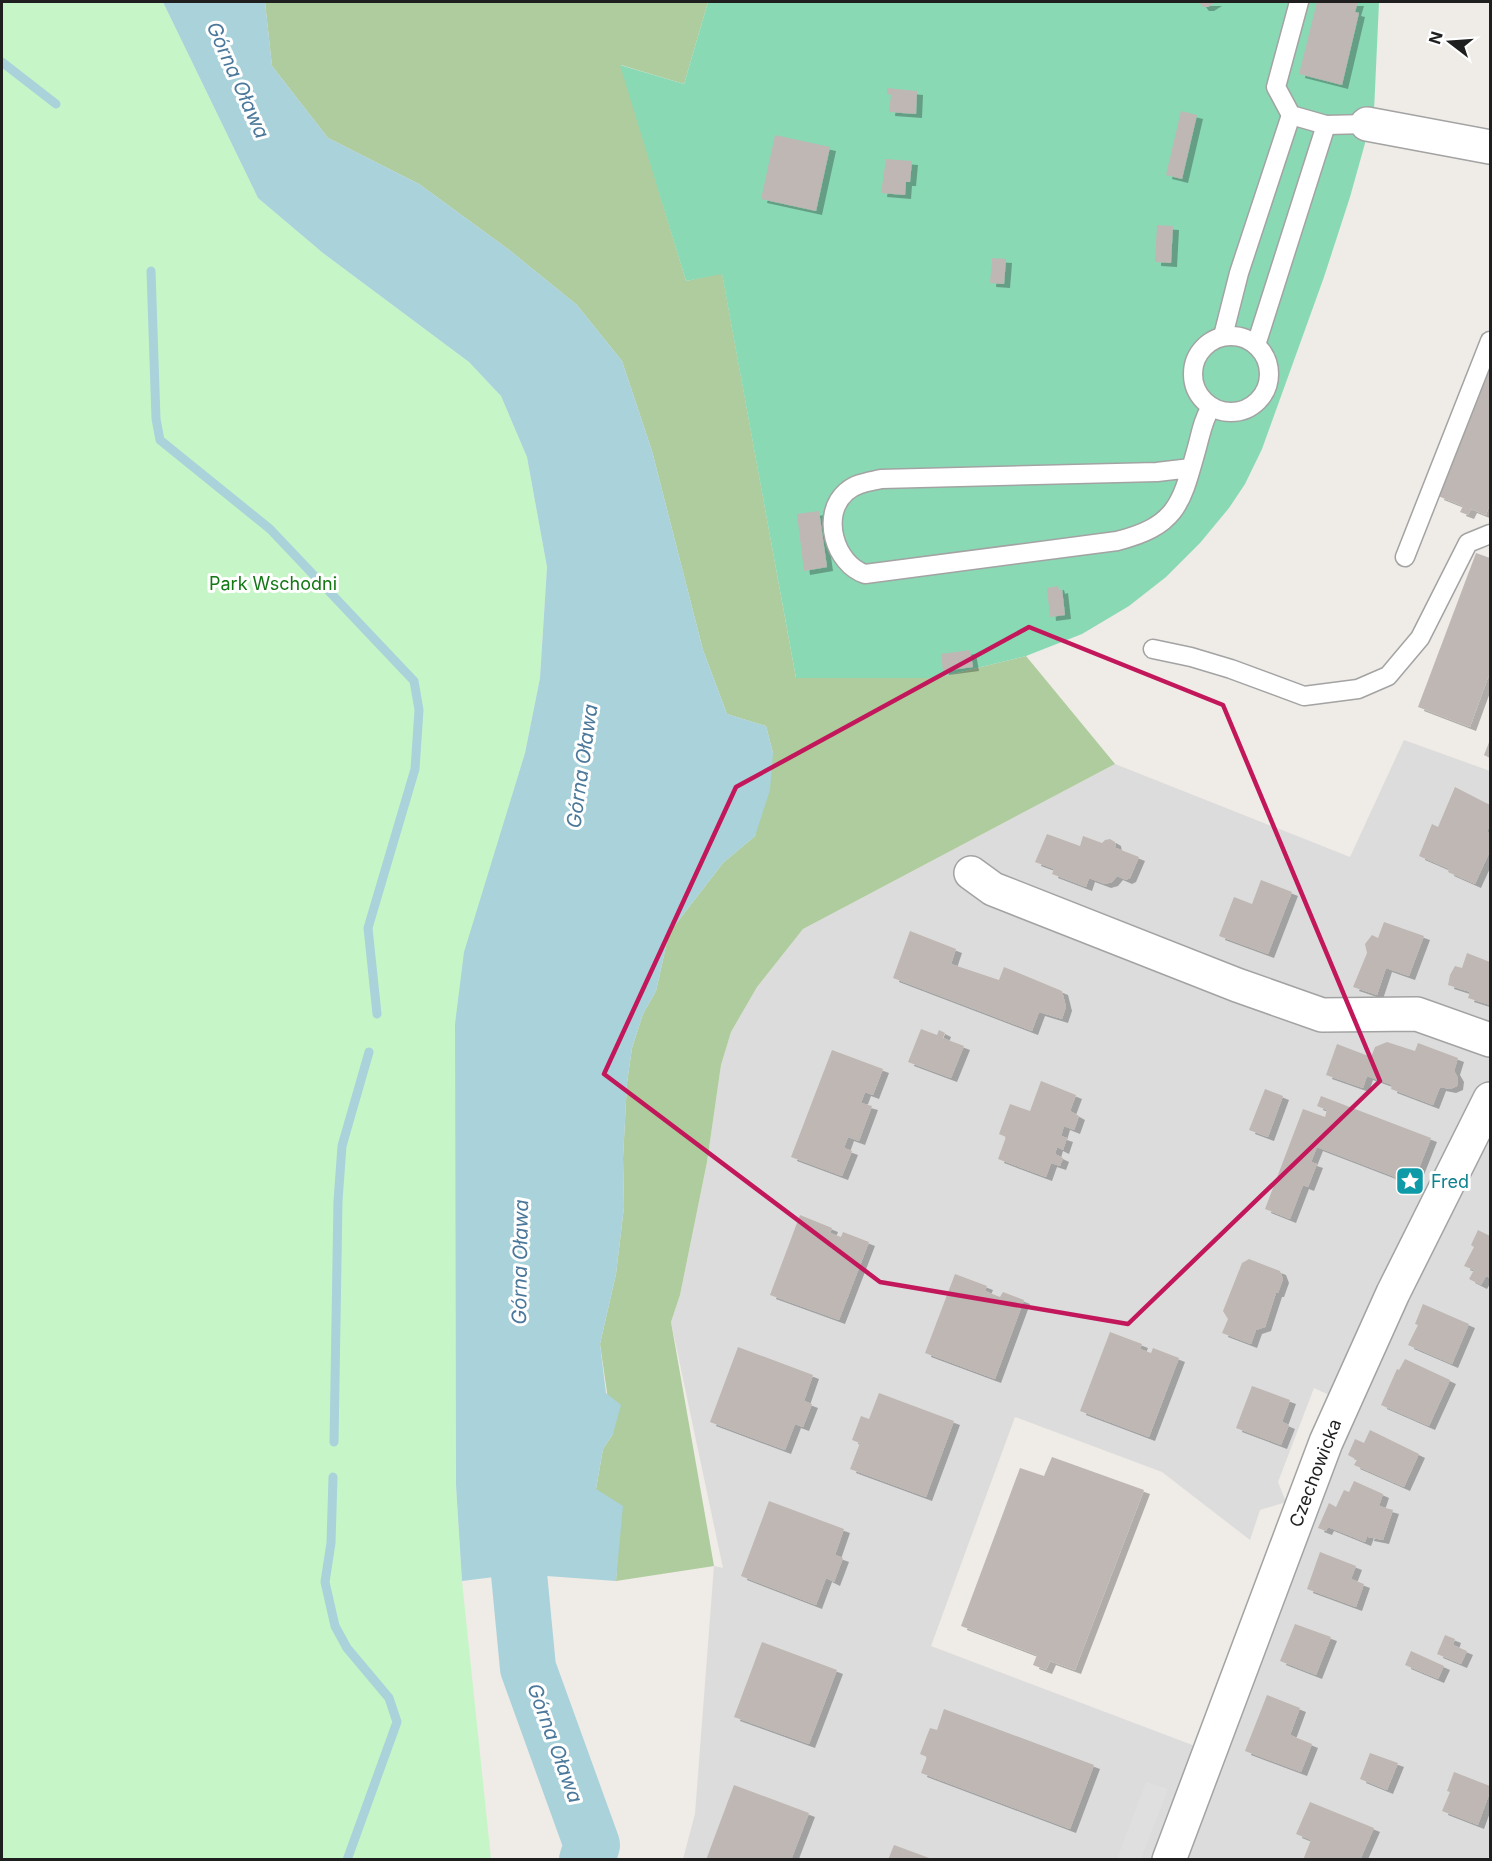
<svg xmlns="http://www.w3.org/2000/svg" width="1492" height="1861" font-family="Inter,sans-serif">
<style>
.residential{fill:#dddcdc}
.forest{fill:#aecc9d}
.park{fill:#c6f6c7}
.pitch{fill:#89d9b5}
.parking{fill:#dfdfdf}
.water{fill:#a9d2da}
.lines{fill:none;stroke-linecap:round;stroke-linejoin:round}
.stream{stroke:#a9d2da;stroke-width:9}
.river{stroke:#a9d2da;stroke-width:56}
.building{fill:#bfb7b3;filter:url(#shadow)}
.lane-casing{stroke:#a3a3a3;stroke-width:21}
.street-casing{stroke:#a3a3a3;stroke-width:36}
.lane{stroke:#fff;stroke-width:18}
.street{stroke:#fff;stroke-width:33}
.marked{fill:none;stroke:#c2185b;stroke-width:4.5;stroke-linejoin:round}
.labels{text-anchor:middle;dominant-baseline:central;stroke-width:6;stroke-linejoin:round;paint-order:stroke}
.park-label{font-size:18px;fill:#137714;stroke:#fff}
.culture-label{font-size:18px;fill:#0d838f;stroke:#fff;text-anchor:start}
.street-label{font-size:18px;fill:#1f1f1f;stroke:#fff}
.water-label{font-size:20px;font-style:italic;fill:#4b789a;stroke:#fff}
</style>
<defs>
<filter id="shadow"><feDropShadow dx="6" dy="4" stdDeviation="0" flood-color="#0004"/></filter>
</defs>
<rect width="100%" height="100%" fill="#efebe6"/>
<!-- residential -->
<polygon class="residential" points="1404,740 1490,771 1490,1855 1487,1859 1184,1859 1329,1472 1356,1410 1327,1394 1314,1388 1278,1482 1286,1502 1260,1510 1250,1540 1162,1472 1015,1417 931,1646 1195,1746 1153,1859 683,1859 695,1814 714,1566 723,1568 671,1322 680,1295 707,1162 721,1065 731,1032 757,987 803,929 1115,764 1350,857"/>
<!-- forest -->
<polygon class="forest" points="265,2 708,2 684,84 621,65 686,281 722,273 796,678 936,678 1026,656 1115,764 803,929 757,987 731,1032 721,1065 707,1162 680,1295 671,1322 714,1566 616,1581 618,1551 596,1489 603,1449 613,1434 600,1344 616,1274 624,1207 623,1158 627,1083 632,1048 643,1014 656,991 669,933 723,863 755,836 773,753 766,726 727,714 703,650 652,451 622,361 577,305 508,249 419,184 328,138 272,66"/>
<!-- park -->
<polygon class="park" points="2,2 163,2 258,198 323,253 469,362 501,396 527,457 547,567 540,678 525,753 505,819 455,1024 456,1485 462,1581 491,1859 2,1860"/>
<!-- pitch -->
<polygon class="pitch" points="708,2 1379,2 1374,111 1350,197 1324,277 1262,449 1245,484 1229,508 1200,543 1166,577 1129,606 1082,634 1026,656 936,678 796,678 722,274 686,281 620,65 684,84"/>
<!-- parking -->
<polygon class="parking" points="1146,1782 1168,1789 1141,1859 1117,1859"/>
<!-- water -->
<polygon class="water" points="163,2 265,2 272,66 328,138 419,184 508,249 577,305 622,361 652,451 703,650 727,714 766,726 773,753 770,790 755,836 723,863 669,933 656,991 643,1014 632,1048 627,1083 623,1158 624,1207 616,1274 600,1344 606,1393 621,1405 613,1434 603,1449 596,1489 623,1506 616,1581 519,1574 462,1581 456,1485 455,1024 464,952 525,753 540,678 547,567 527,457 501,396 469,362 323,253 258,198"/>
<g class="lines">
<!-- stream -->
<g class="stream">
<polyline points="2,62 56,104"/>
<polyline points="151,271 156,419 160,440 270,529 414,681 419,710 415,769 368,928 377,1014"/>
<polyline points="334,1442 338,1201 342,1146 369,1052"/>
<polyline points="333,1477 331,1543 325,1582 335,1626 347,1648 389,1698 397,1722 347,1860"/>
</g>
<!-- river -->
<polyline class="river" points="519,1498 519,1574 528,1668 592,1845 587,1860"/>
</g>
<!-- building -->
<g class="building">
<polygon points="1199,2 1216,2 1208,7 1203,7"/>
<polygon points="1317,2 1358,2 1355,12 1359,13 1342,85 1299,74"/>
<polygon points="887,88 917,91 916,114 889,112 891,95 887,94"/>
<polygon points="1181,111 1197,115 1182,179 1166,175"/>
<polygon points="775,135 830,147 816,211 761,199"/>
<polygon points="886,159 912,161 910,182 906,182 905,195 881,193"/>
<polygon points="1157,225 1173,226 1171,263 1155,262"/>
<polygon points="992,258 1006,259 1004,284 990,283"/>
<polygon points="1490,360 1490,503 1486,515 1471,509 1468,515 1460,512 1463,506 1438,496"/>
<polygon points="819,511 827,567 804,571 797,514"/>
<polygon points="1476,553 1490,558 1490,672 1470,727 1418,707"/>
<polygon points="1058,586 1059,590 1062,589 1065,615 1050,617 1047,588"/>
<polygon points="970,650 973,667 943,671 941,654"/>
<polygon points="1490,740 1490,758 1484,755"/>
<polygon points="1455,787 1490,805 1490,824 1487,832 1490,834 1490,851 1475,884 1448,872 1449,869 1419,856 1432,824 1438,827"/>
<polygon points="1047,834 1080,846 1083,836 1102,843 1105,840 1110,839 1115,842 1116,848 1139,857 1130,878 1126,880 1117,876 1112,882 1105,884 1089,878 1086,887 1052,874 1054,869 1035,862"/>
<polygon points="1261,880 1292,892 1268,954 1219,936 1234,897 1252,904"/>
<polygon points="1384,922 1424,936 1409,976 1386,968 1377,995 1353,987 1367,953 1365,944 1372,935 1378,938"/>
<polygon points="910,931 956,949 951,964 999,980 1004,967 1062,991 1066,1007 1062,1019 1039,1012 1032,1031 893,978"/>
<polygon points="1467,953 1490,962 1490,1005 1468,998 1470,992 1448,985 1450,975 1455,966 1462,968"/>
<polygon points="921,1029 937,1035 939,1030 945,1033 943,1038 964,1046 951,1078 908,1062"/>
<polygon points="1387,1042 1415,1051 1418,1043 1458,1058 1454,1071 1458,1078 1457,1086 1450,1089 1440,1087 1433,1105 1391,1089 1392,1085 1367,1076 1363,1088 1326,1075 1337,1044 1371,1057 1375,1047"/>
<polygon points="832,1050 883,1069 873,1095 865,1092 861,1103 872,1106 859,1141 848,1137 844,1148 852,1151 842,1176 791,1157"/>
<polygon points="1041,1081 1076,1095 1070,1111 1079,1116 1074,1130 1064,1126 1061,1136 1067,1138 1063,1150 1057,1147 1055,1154 1063,1158 1060,1166 1051,1163 1046,1177 998,1159 1006,1137 999,1134 1010,1104 1030,1111"/>
<polygon points="1265,1089 1283,1096 1268,1137 1249,1130"/>
<polygon points="1321,1096 1431,1138 1412,1186 1394,1179 1395,1177 1317,1147 1311,1162 1317,1164 1308,1187 1303,1185 1290,1219 1265,1209 1303,1109 1325,1117 1327,1110 1317,1106"/>
<polygon points="800,1215 832,1228 830,1233 841,1237 843,1232 869,1242 839,1320 770,1295"/>
<polygon points="1478,1230 1490,1236 1490,1278 1486,1276 1481,1285 1469,1279 1474,1270 1464,1266 1474,1247 1471,1245"/>
<polygon points="1249,1259 1280,1271 1283,1279 1278,1293 1276,1293 1265,1327 1256,1330 1251,1344 1222,1333 1228,1319 1223,1311 1242,1263"/>
<polygon points="955,1274 987,1286 985,1291 1000,1297 1003,1292 1024,1300 995,1379 925,1353"/>
<polygon points="1423,1304 1469,1324 1452,1364 1408,1345 1418,1325 1415,1324"/>
<polygon points="1110,1332 1142,1344 1140,1349 1151,1353 1153,1348 1179,1358 1149,1437 1080,1411"/>
<polygon points="738,1347 813,1375 804,1401 812,1404 803,1427 795,1424 785,1450 710,1422"/>
<polygon points="1405,1359 1450,1380 1429,1426 1381,1405 1397,1369 1399,1370"/>
<polygon points="1252,1386 1290,1400 1282,1422 1289,1425 1281,1445 1236,1428"/>
<polygon points="879,1393 954,1421 926,1497 850,1469 860,1443 852,1440 861,1416 869,1419"/>
<polygon points="1370,1430 1419,1454 1404,1487 1354,1465 1357,1460 1348,1455 1355,1439 1364,1443"/>
<polygon points="1052,1457 1144,1490 1075,1670 1050,1661 1046,1670 1033,1665 1037,1655 961,1626 1020,1468 1044,1476"/>
<polygon points="1354,1481 1383,1494 1379,1506 1393,1510 1383,1540 1368,1537 1370,1529 1365,1542 1328,1527 1326,1531 1318,1528 1329,1503 1336,1507 1344,1490 1349,1492"/>
<polygon points="769,1501 844,1529 835,1555 843,1558 834,1582 826,1578 816,1605 741,1576"/>
<polygon points="1320,1552 1356,1566 1351,1579 1364,1584 1356,1607 1307,1589"/>
<polygon points="1295,1624 1331,1637 1316,1675 1280,1661"/>
<polygon points="1445,1635 1455,1639 1453,1645 1467,1651 1461,1664 1437,1654"/>
<polygon points="762,1642 837,1670 809,1744 734,1717"/>
<polygon points="1411,1651 1444,1666 1438,1679 1405,1665"/>
<polygon points="1267,1695 1300,1708 1290,1735 1312,1744 1301,1772 1245,1751"/>
<polygon points="944,1709 1094,1765 1070,1829 921,1773 927,1757 920,1754 930,1728 937,1730"/>
<polygon points="1370,1753 1398,1763 1387,1790 1360,1779"/>
<polygon points="1454,1772 1490,1786 1490,1792 1478,1825 1442,1811 1450,1792 1447,1791"/>
<polygon points="734,1785 809,1813 791,1860 706,1860"/>
<polygon points="1310,1802 1374,1828 1360,1860 1303,1860 1311,1840 1296,1834"/>
<polygon points="894,1845 932,1859 932,1860 888,1860"/>
</g>
<g class="lines">
<!-- lane casing -->
<g class="lane-casing">
<g id="lane">
<polyline points="1299,2 1276,87 1291,115 1326,125 1367,124"/>
<circle cx="1231" cy="374" r="38"/>
<polyline points="1223,336 1239,273 1291,115"/>
<polyline points="1256,345 1326,125"/>
<path d="M 1191,468 L 1157,472 L 881,479 C 868,482 856,483 846,492 C 820,515 835,564 865,574 L 1117,541 C 1176,526 1181,505 1196,451 C 1201,434 1202,422 1211,407"/>
<polyline points="1405,557 1490,341"/>
<polyline points="1153,649 1191,657 1231,669 1304,696 1358,689 1388,676 1420,638 1468,543 1490,534"/>
</g>
</g>
<!-- street casing -->
<g class="street-casing">
<g id="street">
<polyline points="1367,124 1490,147"/>
<polyline points="971,873 993,889 1237,985 1322,1015 1417,1014 1490,1040"/>
<polyline points="1169,1860 1326,1442 1393,1293 1490,1099"/>
</g>
</g>
<!-- lane -->
<use href="#lane" class="lane"/>
<!-- street -->
<use href="#street" class="street"/>
</g>
<!-- marked area -->
<path class="marked" d="M 1029,627 L 1223,705 L 1380,1081 L 1128,1324 L 880,1282 L 604,1074 L 736,787 Z"/>
<!-- icons -->
<defs>
<g id="sight-square" transform="scale(1.5)"><rect x="-9" y="-9" width="18" height="18" rx="4" fill="#0f9aa8" stroke="#fff"/><path d="M0-6L1.8-2.2L6-1.7L2.9 1.2L3.7 5.4L0 3.3L-3.7 5.4L-2.9 1.2L-6-1.7L-1.8-2.2Z" fill="#fff"/></g>
</defs>
<g fill-rule="evenodd">
<use href="#sight-square" x="1410" y="1181"/>
</g>
<g class="labels">
<!-- park labels -->
<g class="park-label">
<text x="273" y="583">Park Wschodni</text>
</g>
<!-- culture labels -->
<g class="culture-label">
<text x="1431" y="1181">Fred</text>
</g>
<!-- street labels -->
<g class="street-label">
<text transform="translate(1315 1473) rotate(-69)">Czechowicka</text>
</g>
<!-- water labels -->
<g class="water-label">
<text transform="translate(238 80) rotate(66)">Górna Oława</text>
<text transform="translate(582 766) rotate(-82)">Górna Oława</text>
<text transform="translate(520 1262) rotate(-89)">Górna Oława</text>
<text transform="translate(555 1743) rotate(70)">Górna Oława</text>
</g>
</g>
<!-- border -->
<rect width="1492" height="1861" fill="none" stroke="#1f1f1f" stroke-width="6"/>
<!-- north arrow -->
<g transform="translate(1450 42) rotate(287)" stroke="#ffffff" stroke-width="4.5" paint-order="stroke">
<path d="M0-4.5L10 22L0 15L-10 22Z" fill="#1f1f1f"/>
<text y="-9" font-size="16" font-weight="bold" text-anchor="middle" fill="#1f1f1f">N</text>
</g>
</svg>
